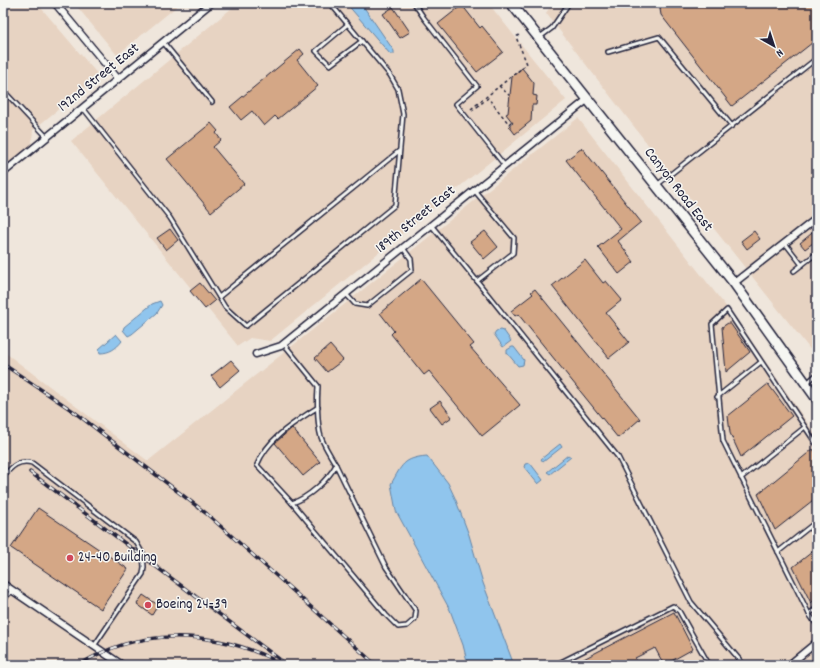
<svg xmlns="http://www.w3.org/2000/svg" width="820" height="668" font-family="Dekko,sans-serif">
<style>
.built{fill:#e7d3c2}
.water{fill:#90c5ed;stroke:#6484a6}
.building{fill:#d4a786;stroke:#22223b}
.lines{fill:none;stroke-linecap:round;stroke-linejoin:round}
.lane-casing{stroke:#22223b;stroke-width:6}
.street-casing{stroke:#22223b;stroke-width:9}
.secondary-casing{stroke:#22223b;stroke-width:12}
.path{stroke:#22223b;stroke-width:1.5;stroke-dasharray:3 3;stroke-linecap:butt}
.lane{stroke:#f6f6f2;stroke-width:3}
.street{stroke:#f6f6f2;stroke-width:6}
.secondary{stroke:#f6f6f2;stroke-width:9}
.rail-casing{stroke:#22223b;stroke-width:3.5}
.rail{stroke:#f6f6f2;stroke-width:2;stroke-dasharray:6;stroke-linecap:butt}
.poi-dot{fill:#d1495b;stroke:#f6f6f2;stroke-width:1.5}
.labels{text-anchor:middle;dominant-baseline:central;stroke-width:3;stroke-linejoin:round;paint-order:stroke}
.street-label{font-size:15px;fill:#22223b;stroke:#f6f6f2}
.poi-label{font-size:15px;fill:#22223b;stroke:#f6f6f2;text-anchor:start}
</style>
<rect width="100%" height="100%" fill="#efe6dc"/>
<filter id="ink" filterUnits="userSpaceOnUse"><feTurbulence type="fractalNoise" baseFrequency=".025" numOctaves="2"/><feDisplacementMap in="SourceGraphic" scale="8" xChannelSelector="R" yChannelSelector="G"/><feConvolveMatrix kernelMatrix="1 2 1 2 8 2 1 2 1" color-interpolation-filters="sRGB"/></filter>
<g filter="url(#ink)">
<!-- built -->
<g class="built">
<polygon points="3,3 37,3 99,76 33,130 31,150 3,173"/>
<polygon points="74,3 181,3 117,55"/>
<polygon points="238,3 488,3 566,100 270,341 250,338 238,346 71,141"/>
<polygon points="553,3 817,3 817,358 684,191 546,13"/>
<polygon points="578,118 739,323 817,437 817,665 3,665 3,351 148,461"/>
</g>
<!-- water -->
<g class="water">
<polygon points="346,3 361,3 394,51 394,54 390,54"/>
<polygon points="160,301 162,305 157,313 132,334 128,336 123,330 124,327 152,304"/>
<polygon points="501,330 504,331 511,341 503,347 494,334 496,331"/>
<path d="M 116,334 L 122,341 C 116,349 109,353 100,353 L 99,349 Z"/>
<polygon points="512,347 514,347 524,360 523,365 518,366 507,353 507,350"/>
<polygon points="560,444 562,447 543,462 541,459"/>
<polygon points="568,455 571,457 550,474 547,472"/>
<path d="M 427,456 L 448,483 L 455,498 L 469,535 L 483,583 L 514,665 L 468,665 L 463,645 L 450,610 L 396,511 L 391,484 C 402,465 403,458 427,456 Z"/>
<polygon points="530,463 543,480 538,484 524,467 525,464"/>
</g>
<!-- building -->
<g class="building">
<polygon points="659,3 817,3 817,39 732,106 661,15"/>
<polygon points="462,5 480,28 482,26 503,52 477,72 438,24"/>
<polygon points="393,7 410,32 400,38 383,14"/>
<polygon points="300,49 304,54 297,60 318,86 278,119 275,116 264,126 252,111 241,120 230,107"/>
<polygon points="522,68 534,83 533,95 537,96 536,105 532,105 531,121 515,134 509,126 513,123 506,114 508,113 512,77"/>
<polygon points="211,123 218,131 216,133 221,140 213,147 244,184 211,212 167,159"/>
<polygon points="582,148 641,222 618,241 634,262 619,274 598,247 621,229 566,160"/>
<polygon points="170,229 178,240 166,250 157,238"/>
<polygon points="817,229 817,240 805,249 800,243"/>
<polygon points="485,231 498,247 484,259 470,242"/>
<polygon points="754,231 760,239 747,249 741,241"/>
<polygon points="585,260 603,283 606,281 622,300 606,313 629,342 609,358 552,286"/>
<polygon points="421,279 474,344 470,347 520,405 482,436 429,371 424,375 391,334 394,331 380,313"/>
<polygon points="200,283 215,301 205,309 190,291"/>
<polygon points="535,289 640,419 618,438 518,314 515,316 511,311 533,294 531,292"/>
<polygon points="728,323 730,323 750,352 726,372 722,327"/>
<polygon points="330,345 343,360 327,372 315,358"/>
<polygon points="231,360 240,370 220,387 211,376"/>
<polygon points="768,384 792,416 741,457 730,433 728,416"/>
<polygon points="440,401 452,417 442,424 430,408"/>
<polygon points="292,428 320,462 303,476 275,443"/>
<polygon points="813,449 817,455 817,497 775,530 758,494"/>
<polygon points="38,508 128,569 101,609 11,548"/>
<polygon points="817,548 817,598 811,603 793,567"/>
<polygon points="143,595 158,605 152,615 137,604"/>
<polygon points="674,612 693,649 664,665 655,648 635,658 639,665 572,665"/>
</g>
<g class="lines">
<!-- lane casing -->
<g class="lane-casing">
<g id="lane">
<polyline points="414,3 424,18 477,86 456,104 505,166"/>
<polyline points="348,24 316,51 330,65 362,41"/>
<polyline points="540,37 552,28 569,3"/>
<polyline points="163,42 212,102"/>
<polyline points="608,52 659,37 732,126"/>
<polyline points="3,90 47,137"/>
<polyline points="83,108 170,218 225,307 246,326 395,205 403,114 398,89 390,75 330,3"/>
<polyline points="657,185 817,58"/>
<polyline points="431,225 477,281 513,253 514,238 474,190"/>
<polyline points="785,243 802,265"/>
<polyline points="794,271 817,253"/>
<polyline points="477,281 618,457 691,602 744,665"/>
<polyline points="346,294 355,304 367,306 412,270 411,259 403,248"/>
<polyline points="219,297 399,151"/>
<path d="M 284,344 L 318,386 C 317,399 317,424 321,437 C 324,446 331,456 336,465 C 328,480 308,498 292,503 L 257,465 C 268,438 294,423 318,407"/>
<polyline points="808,382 817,374"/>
<polyline points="717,397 761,362"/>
<polyline points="817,445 727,310 712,324 723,441 809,614 817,625"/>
<path d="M 3,477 C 11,467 19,459 32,463 L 136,542 L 143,554 L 144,567 L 143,574 L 94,646"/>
<polyline points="741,478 805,427"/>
<polyline points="292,503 386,615 398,627 407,626 415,619 416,611 386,567 336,465"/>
<polyline points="778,552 817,521"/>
<polyline points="3,599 12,591"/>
<polyline points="809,614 817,608"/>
<polyline points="555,665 673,606 679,611 707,661 706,665"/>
</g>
</g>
<!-- street casing -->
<g class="street-casing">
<g id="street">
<polyline points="55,3 118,79"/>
<polyline points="3,173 211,3"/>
<polyline points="734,283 817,218"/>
<polyline points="256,354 281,346 588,99"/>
<polyline points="3,584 122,665"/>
<polyline points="789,665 817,642"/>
</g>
</g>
<!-- secondary casing -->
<g class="secondary-casing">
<polyline id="secondary" points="511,3 734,283 817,399"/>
</g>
<!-- path -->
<g class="path">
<polyline points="499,86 510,96"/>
<polyline points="471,109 527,64 516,37 519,35"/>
<polyline points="472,111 488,98 509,124 512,121"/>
</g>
<!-- lane -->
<use href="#lane" class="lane"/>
<!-- street -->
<use href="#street" class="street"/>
<!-- secondary -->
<use href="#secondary" class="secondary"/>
<!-- rail casing -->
<g class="rail-casing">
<g id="rail">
<polyline points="3,364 73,411 207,514 376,665"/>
<polyline points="30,472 287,665"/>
<path d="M 79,665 C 138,627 211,630 272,659"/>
</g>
</g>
<!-- rail -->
<use href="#rail" class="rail"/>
</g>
</g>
<!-- markers -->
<g class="poi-dot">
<circle cx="70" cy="558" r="4"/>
<circle cx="148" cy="605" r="4"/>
</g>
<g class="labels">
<!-- street labels -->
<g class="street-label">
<text transform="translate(99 78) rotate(-39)">192nd Street East</text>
<text transform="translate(678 190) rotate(52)">Canyon Road East</text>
<text transform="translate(416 220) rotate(-39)">189th Street East</text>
</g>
<!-- poi labels -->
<g class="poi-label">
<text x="78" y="558">24-40 Building</text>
<text x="156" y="605">Boeing 24-39</text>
</g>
</g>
<!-- margin -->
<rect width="820" height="668" fill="none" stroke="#f6f6f2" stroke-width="16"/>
<rect x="8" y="8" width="804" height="652" fill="none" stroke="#22223b" stroke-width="1.5" filter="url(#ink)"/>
<!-- north arrow -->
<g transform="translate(774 46) rotate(141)" stroke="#f6f6f2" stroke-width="3" paint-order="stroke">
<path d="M0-3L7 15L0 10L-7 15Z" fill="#22223b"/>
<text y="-6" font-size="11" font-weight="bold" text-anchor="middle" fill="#22223b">N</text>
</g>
</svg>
